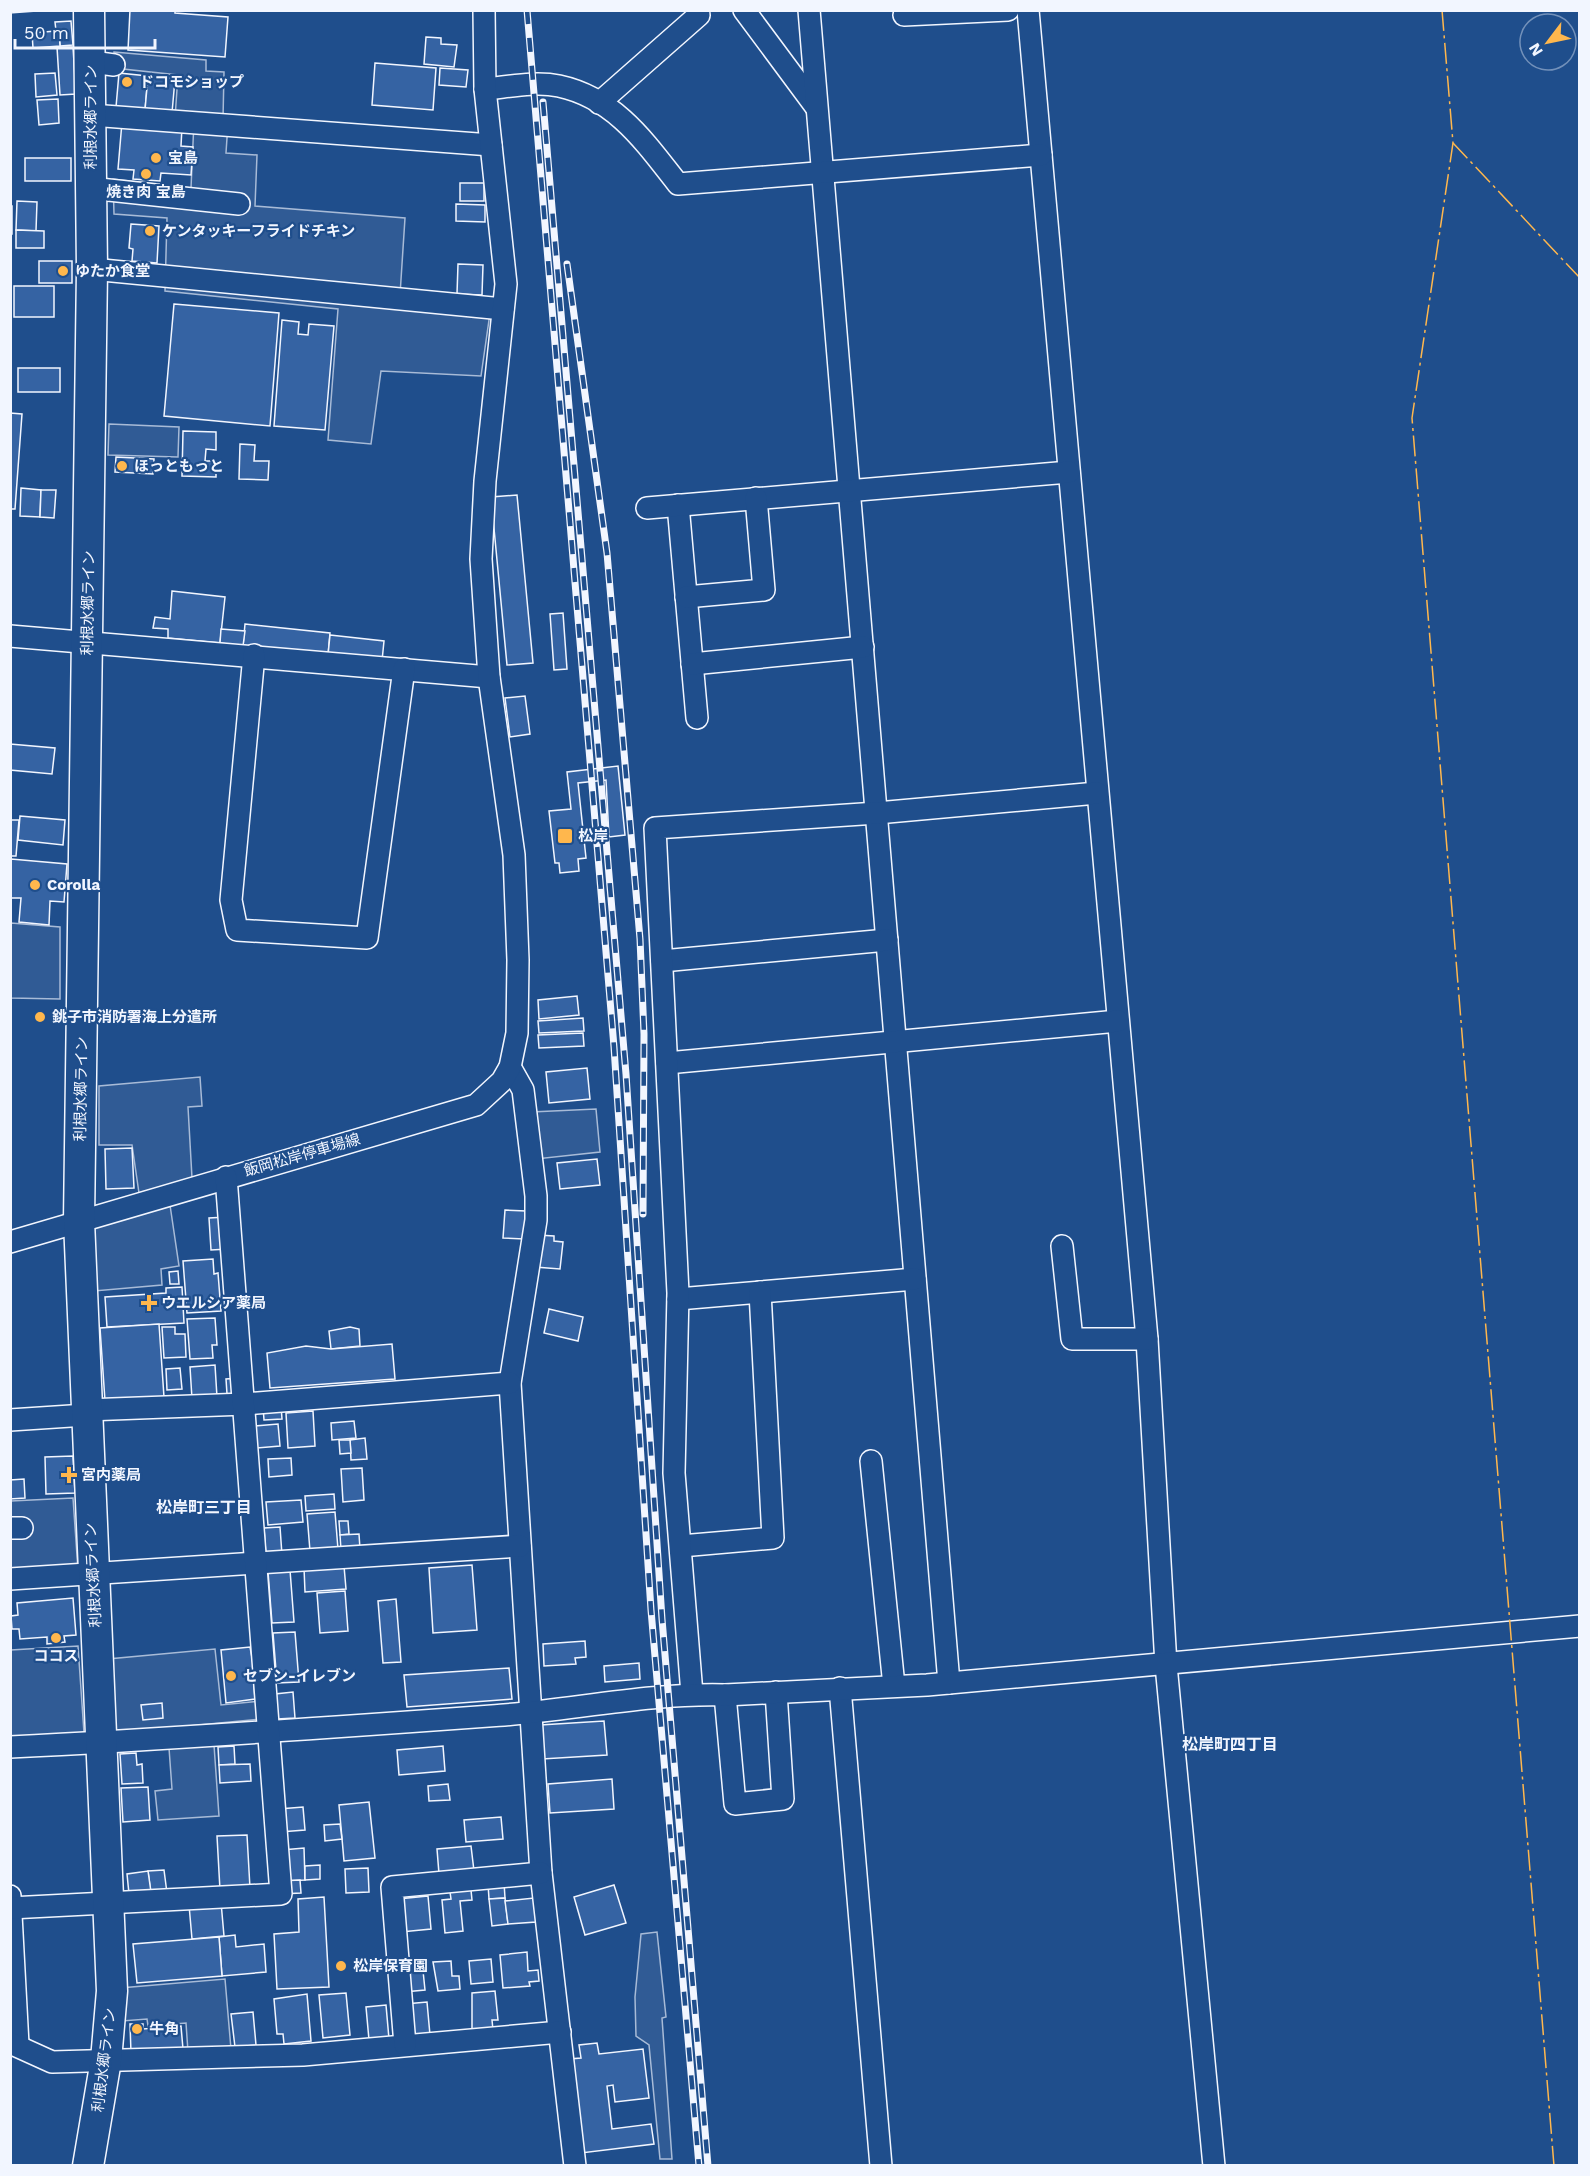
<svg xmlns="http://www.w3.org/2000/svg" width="1590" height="2176" font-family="'Work Sans','Noto Sans JP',sans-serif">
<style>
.built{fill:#305b95;stroke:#a8bbd7;stroke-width:1.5}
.building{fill:#3563a3;stroke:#f2f6ff;stroke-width:1.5}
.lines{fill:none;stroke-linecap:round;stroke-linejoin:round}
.minor-casing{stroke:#f2f6ff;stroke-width:24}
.highway-casing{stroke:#f2f6ff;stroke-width:33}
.minor{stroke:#1f4e8c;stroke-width:21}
.highway{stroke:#1f4e8c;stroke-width:30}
.rail-casing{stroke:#f2f6ff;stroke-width:7}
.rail{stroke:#1f4e8c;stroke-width:4.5;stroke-dasharray:14;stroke-linecap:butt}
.power{stroke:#ffb74d;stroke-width:1.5;stroke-dasharray:21 4.5 3 4.5;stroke-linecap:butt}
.poi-dot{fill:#ffb74d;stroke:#1f4e8c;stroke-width:2}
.labels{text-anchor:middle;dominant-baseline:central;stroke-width:4.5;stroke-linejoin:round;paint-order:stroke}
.poi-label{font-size:15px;font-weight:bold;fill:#f2f6ff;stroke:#1f4e8c;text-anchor:start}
.street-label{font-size:15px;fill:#f2f6ff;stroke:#1f4e8c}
.neighbourhood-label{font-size:16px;font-weight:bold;fill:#f2f6ff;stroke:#1f4e8c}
</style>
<rect width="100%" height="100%" fill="#1f4e8c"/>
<!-- built -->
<g class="built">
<polygon points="114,52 206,60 206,71 224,72 223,119 175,118 178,75 114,68"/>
<polygon points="194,121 228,123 226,153 257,155 255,206 405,218 400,295 492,299 481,376 381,371 371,444 328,440 338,309 165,291 167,218 114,214 113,179 191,188"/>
<polygon points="109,424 179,427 178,457 108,455"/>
<polygon points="11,923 60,927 60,999 11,998"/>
<polygon points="200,1077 202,1106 188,1107 192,1178 139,1193 132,1145 99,1145 99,1086"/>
<polygon points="596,1109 600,1152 536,1159 531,1112"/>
<polygon points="170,1205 179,1266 161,1269 162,1285 94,1291 89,1229"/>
<polygon points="73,1498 78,1570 11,1574 11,1501"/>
<polygon points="78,1646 84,1733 11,1738 11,1650"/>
<polygon points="215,1649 221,1705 260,1701 261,1719 115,1733 108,1659"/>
<polygon points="214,1745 219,1816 158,1820 155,1791 172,1789 169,1748"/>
<polygon points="657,1932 666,2017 662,2018 672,2159 660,2159 649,2045 636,2036 635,1997 641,1934"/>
<polygon points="225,1979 231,2049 188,2052 186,2023 148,2026 147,2019 122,2021 120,1988"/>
</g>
<!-- building -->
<g class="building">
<polygon points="10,10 36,10 36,11 10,13"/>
<polygon points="130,10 175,10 175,13 228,17 225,57 128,50"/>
<polygon points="71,21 73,45 60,46 59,31 56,31 55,22"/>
<polygon points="56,31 59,31 60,46 33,48 32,33"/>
<polygon points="426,37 441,38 441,44 457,45 454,67 424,64"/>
<polygon points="57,47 73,47 76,94 60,95"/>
<polygon points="375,63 436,68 433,110 372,105"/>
<polygon points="440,68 468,70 466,87 439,85"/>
<polygon points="55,73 57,95 36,97 35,74"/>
<polygon points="119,73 148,76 145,110 116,107"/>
<polygon points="148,76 175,79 172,113 145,110"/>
<polygon points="58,99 59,123 39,125 37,100"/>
<polygon points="122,122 182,127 181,146 193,147 191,175 161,173 160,181 133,179 134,170 118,169"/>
<rect x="25" y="158" width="46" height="23"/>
<rect x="460" y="183" width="24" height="18"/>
<polygon points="17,201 37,202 36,231 16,230"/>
<polygon points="456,204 485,205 485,222 456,221"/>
<rect x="10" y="206" width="2" height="28"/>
<polygon points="131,224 159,226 157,263 132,261 133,249 129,248"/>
<polygon points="16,230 44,231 44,248 16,248"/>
<rect x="10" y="250" width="1" height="47"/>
<rect x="39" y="261" width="33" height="22"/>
<polygon points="458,264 483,265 482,295 457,294"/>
<rect x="14" y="286" width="40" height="31"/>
<polygon points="174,304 279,313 270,426 164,416"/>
<polygon points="282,320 299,322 298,334 308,335 309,324 334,326 325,430 274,426"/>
<rect x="18" y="368" width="42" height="24"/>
<polygon points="10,413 22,414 15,509 10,509"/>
<polygon points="183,431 216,432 216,450 206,449 205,461 216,461 216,477 182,476"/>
<polygon points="240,444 255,445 254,461 269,461 268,480 239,479"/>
<polygon points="116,457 154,459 153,474 115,472"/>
<polygon points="21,488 41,490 40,517 20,516"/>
<polygon points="41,490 56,490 54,518 40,517"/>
<polygon points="517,495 533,663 507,665 491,497"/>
<polygon points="172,591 225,597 220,643 168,638 168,629 153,628 155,617 170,619"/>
<polygon points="563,613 567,669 554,670 550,614"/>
<polygon points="245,624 330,633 328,655 243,646"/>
<polygon points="221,629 245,631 243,646 220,643"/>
<polygon points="330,635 384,641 382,661 328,655"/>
<polygon points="525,696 530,734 510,737 505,698"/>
<polygon points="10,744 55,748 52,774 10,770"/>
<polygon points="618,766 625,835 609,837 606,780 578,783 586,858 578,859 579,871 560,873 559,863 555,863 549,811 571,809 567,772"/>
<polygon points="20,816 65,820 63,845 18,840"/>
<polygon points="10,820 19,820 16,856 10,856"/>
<polygon points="11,859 67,864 64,902 50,901 49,925 19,922 21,898 10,898"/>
<polygon points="577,996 579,1015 539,1019 538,1000"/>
<polygon points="583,1018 584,1031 539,1033 538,1021"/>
<polygon points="583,1033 584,1046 539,1048 538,1035"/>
<polygon points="587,1068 590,1099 549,1103 546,1072"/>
<polygon points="132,1148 134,1188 106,1189 105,1149"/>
<polygon points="597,1159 600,1185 560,1189 557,1163"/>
<polygon points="505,1210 526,1211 524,1239 503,1238"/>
<polygon points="226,1217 228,1249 211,1250 209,1218"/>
<polygon points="538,1235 554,1236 554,1241 563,1242 560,1269 535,1267"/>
<polygon points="213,1259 214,1274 218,1273 221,1311 187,1313 183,1261"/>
<polygon points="178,1271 179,1284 170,1284 169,1272"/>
<polygon points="182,1287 184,1323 107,1327 105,1297 166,1293 166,1288"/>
<polygon points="549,1309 583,1317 578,1341 544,1333"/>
<polygon points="215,1318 217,1345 212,1345 213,1358 190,1359 187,1319"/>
<polygon points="159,1324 164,1397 105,1401 100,1328"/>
<polygon points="162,1327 175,1327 175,1334 185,1334 186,1357 164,1358"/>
<polygon points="350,1327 359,1329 360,1346 331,1349 329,1331"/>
<polygon points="392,1344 395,1379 270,1388 267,1353 306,1346 331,1349"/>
<polygon points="215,1365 217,1397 192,1399 190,1367"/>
<polygon points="180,1368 182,1389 167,1390 166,1369"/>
<polygon points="239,1378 240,1393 227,1394 226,1379"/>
<polygon points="281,1405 282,1419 264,1420 263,1407"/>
<polygon points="313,1411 315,1446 288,1448 286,1413"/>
<polygon points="354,1421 356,1438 332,1440 331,1423"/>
<polygon points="278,1424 280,1446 257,1448 255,1426"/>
<polygon points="365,1438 367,1459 351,1460 350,1440"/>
<polygon points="339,1440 350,1440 351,1453 340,1454"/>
<polygon points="73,1456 75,1493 46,1494 45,1457"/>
<polygon points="291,1458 292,1475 269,1477 268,1459"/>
<polygon points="362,1468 364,1500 343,1502 341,1469"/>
<polygon points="24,1479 25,1498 10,1499 10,1480"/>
<polygon points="334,1494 335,1509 306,1511 305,1496"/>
<polygon points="301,1500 303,1522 268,1525 266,1502"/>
<polygon points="335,1512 338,1549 310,1551 307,1514"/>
<polygon points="339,1521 348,1521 349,1534 340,1535"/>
<polygon points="280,1527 282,1555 266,1556 264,1528"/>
<polygon points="359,1534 360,1549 341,1550 340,1535"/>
<polygon points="472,1565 477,1630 433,1633 429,1568"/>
<polygon points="344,1566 346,1589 305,1592 304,1568"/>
<polygon points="290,1570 294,1622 272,1623 268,1572"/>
<polygon points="345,1591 348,1631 320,1633 317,1593"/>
<polygon points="73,1598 76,1635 64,1636 65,1642 47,1644 47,1637 20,1639 19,1629 12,1629 11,1616 18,1615 17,1603"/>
<polygon points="396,1599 401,1662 383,1663 378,1601"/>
<polygon points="295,1632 299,1682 277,1683 273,1633"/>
<polygon points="585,1641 586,1657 575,1658 576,1664 544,1666 543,1644"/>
<polygon points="250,1647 257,1684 254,1685 255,1699 226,1703 221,1650"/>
<polygon points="639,1663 640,1679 605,1682 604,1666"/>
<polygon points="509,1668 512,1699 407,1707 404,1675"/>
<polygon points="293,1692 295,1718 277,1719 275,1694"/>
<polygon points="162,1703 163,1718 143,1720 141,1705"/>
<polygon points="604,1721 607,1755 542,1759 540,1725"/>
<polygon points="234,1746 235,1764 219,1765 218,1747"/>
<polygon points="443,1746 445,1771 399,1775 397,1750"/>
<polygon points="136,1753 137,1765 142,1764 143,1783 122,1784 120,1754"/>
<polygon points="250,1764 251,1781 220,1783 219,1765"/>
<polygon points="612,1779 614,1809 550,1813 548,1784"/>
<polygon points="448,1784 450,1800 429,1801 428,1786"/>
<polygon points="148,1787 150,1820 123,1822 121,1788"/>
<polygon points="369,1802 375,1858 344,1861 339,1805"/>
<polygon points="303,1807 305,1830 280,1832 279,1809"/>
<polygon points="501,1817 503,1839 466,1842 464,1820"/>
<polygon points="340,1824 342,1839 325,1841 324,1825"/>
<polygon points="247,1835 250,1888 220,1890 217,1836"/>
<polygon points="471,1846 474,1871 439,1874 437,1849"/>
<polygon points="304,1848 305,1880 283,1881 282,1850"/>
<polygon points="320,1865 320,1879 305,1880 305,1866"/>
<polygon points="368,1868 369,1892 346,1893 345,1869"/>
<polygon points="164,1870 167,1893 151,1894 148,1871"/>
<polygon points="148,1871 151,1892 129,1894 127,1874"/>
<polygon points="300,1880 301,1893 281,1894 280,1881"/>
<polygon points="504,1882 505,1898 489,1899 488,1884"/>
<polygon points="614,1885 626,1923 585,1935 574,1897"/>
<polygon points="471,1890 472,1900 460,1901 463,1931 445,1933 442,1900 451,1899 450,1892"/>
<polygon points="428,1896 431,1929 401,1932 398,1899"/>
<polygon points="324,1897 329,1987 277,1989 274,1934 299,1932 298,1899"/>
<polygon points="505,1898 508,1924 492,1926 489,1899"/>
<polygon points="534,1898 536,1922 508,1924 505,1901"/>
<polygon points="221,1902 224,1936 192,1939 189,1905"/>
<polygon points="235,1935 236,1947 264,1944 266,1972 222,1976 219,1937"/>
<polygon points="219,1937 222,1976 137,1983 133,1944"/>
<polygon points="527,1952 528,1971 538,1970 539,1981 529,1982 530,1986 503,1988 500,1955"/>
<polygon points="491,1959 493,1982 471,1984 469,1961"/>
<polygon points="422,1961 425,1990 404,1992 401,1963"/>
<polygon points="451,1961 452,1976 459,1976 460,1989 438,1991 433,1962"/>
<polygon points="495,1991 498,2020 492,2020 493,2030 472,2032 472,1993"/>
<polygon points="346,1993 350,2035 323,2038 319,1995"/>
<polygon points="307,1994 311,2041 284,2044 283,2034 277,2034 274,1999"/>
<polygon points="427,2002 430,2035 408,2037 405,2004"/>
<polygon points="386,2005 389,2039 369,2040 366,2007"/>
<polygon points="253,2012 256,2045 235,2047 231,2014"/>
<polygon points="130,2024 143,2024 143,2029 181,2026 183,2049 131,2053"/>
<polygon points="597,2043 599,2054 643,2049 649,2098 615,2102 613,2085 607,2086 612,2129 651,2124 654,2144 581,2153 569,2059 581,2058 579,2045"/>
</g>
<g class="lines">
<!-- minor casing -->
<g class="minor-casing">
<g id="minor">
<polyline points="744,10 816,107"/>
<polyline points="809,10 949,1683"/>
<polyline points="1028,10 1147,1339 1166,1665 1214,2166"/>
<polyline points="904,15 1008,10"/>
<polyline points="92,62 114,65"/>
<path d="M 485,89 C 508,87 535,81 559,86 C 615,98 645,142 678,184 L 1041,155"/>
<polyline points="599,103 699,15"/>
<polyline points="91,115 491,145"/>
<polyline points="90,188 239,204"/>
<polyline points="92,269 503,309"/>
<polyline points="678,505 697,718"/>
<polyline points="647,508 1069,472"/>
<polyline points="686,597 764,590 756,498"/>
<polyline points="10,636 489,677"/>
<polyline points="254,655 231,900 237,930 367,938 404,669"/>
<polyline points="692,664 863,647"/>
<polyline points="662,961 887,940"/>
<polyline points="667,1063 1118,1021"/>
<polyline points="510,1067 523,1090 536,1196 536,1220 510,1383 541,1873 575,2166"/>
<polyline points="10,1242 476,1105 502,1081 510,1067 517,1033 518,960 514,855 489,677 481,559 485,481 506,284 485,89 484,10"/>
<polyline points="1062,1246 1072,1339 1147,1339"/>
<polyline points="678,1299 915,1279"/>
<polyline points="86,1410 245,1404 510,1383"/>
<polyline points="10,1420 86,1415"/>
<polyline points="871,1461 894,1686"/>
<polyline points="10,1528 22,1528"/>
<polyline points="681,1546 773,1538 760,1292"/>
<polyline points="10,1579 520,1546"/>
<polyline points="840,1688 881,2166"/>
<polyline points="692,1694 674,1473 678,1293 655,828 877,813 1097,793"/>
<polyline points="725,1695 735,1804 783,1799 776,1692"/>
<path d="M 10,1747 C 175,1739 339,1727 504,1715 C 577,1709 651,1693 725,1695 L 927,1685 L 1580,1626"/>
<polyline points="10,1896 18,2045"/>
<polyline points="10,1908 281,1894 226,1177"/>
<polyline points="10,2043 52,2062 303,2055 560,2032"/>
<polyline points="405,2045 392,1887 541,1873"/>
</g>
</g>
<!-- highway casing -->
<g class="highway-casing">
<polyline id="highway" points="88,2166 106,2060 112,1991 79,1221 92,269 89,10"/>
</g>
<!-- minor -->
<use href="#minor" class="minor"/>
<!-- highway -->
<use href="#highway" class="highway"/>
<!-- rail casing -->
<g class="rail-casing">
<g id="rail">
<polyline points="527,10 614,1047 651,1610 699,2166"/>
<polyline points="543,102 626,1074 662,1619 708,2166"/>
<polyline points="567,264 607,553 640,939 644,1034 643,1214"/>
</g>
</g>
<!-- rail -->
<use href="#rail" class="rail"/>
<!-- power -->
<g class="power">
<polyline points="1442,10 1453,143 1412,418 1554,2166"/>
<polyline points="1453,143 1580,278"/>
</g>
</g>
<!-- markers -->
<g class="poi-dot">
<circle cx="127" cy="82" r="6"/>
<circle cx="156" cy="158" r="6"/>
<circle cx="146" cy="174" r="6"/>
<circle cx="150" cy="231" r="6"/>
<circle cx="63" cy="271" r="6"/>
<circle cx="122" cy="466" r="6"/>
<rect x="557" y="828" width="16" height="16" rx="3"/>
<circle cx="35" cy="885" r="6"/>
<circle cx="40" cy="1017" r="6"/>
<path d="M146 1294h6v6h6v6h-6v6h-6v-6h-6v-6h6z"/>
<path d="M66 1466h6v6h6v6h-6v6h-6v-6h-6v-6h6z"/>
<circle cx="56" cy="1638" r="6"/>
<circle cx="231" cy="1676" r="6"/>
<circle cx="341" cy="1966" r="6"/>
<circle cx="137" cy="2029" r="6"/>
</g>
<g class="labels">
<!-- poi labels -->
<g class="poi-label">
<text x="139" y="82">ドコモショップ</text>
<text x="168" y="158">宝島</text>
<text x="146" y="192" text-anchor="middle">焼き肉 宝島</text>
<text x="162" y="231">ケンタッキーフライドチキン</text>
<text x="75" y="271">ゆたか食堂</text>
<text x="134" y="466">ほっともっと</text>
<text x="578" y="836">松岸</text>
<text x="47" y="885">Corolla</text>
<text x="52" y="1017">銚子市消防署海上分遣所</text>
<text x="161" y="1303">ウエルシア薬局</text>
<text x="81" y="1475">宮内薬局</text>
<text x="56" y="1656" text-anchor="middle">ココス</text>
<text x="243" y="1676">セブン-イレブン</text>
<text x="353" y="1966">松岸保育園</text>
<text x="149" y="2029">牛角</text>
</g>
<!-- street labels -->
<g class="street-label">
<text transform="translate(91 117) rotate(-90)">利根水郷ライン</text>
<text transform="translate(88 603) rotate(-89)">利根水郷ライン</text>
<text transform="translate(81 1089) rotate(-89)">利根水郷ライン</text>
<text transform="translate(302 1155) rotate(-16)">飯岡松岸停車場線</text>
<text transform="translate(93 1575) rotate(-93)">利根水郷ライン</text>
<text transform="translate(104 2060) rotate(-83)">利根水郷ライン</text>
</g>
<!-- neighbourhood labels -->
<g class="neighbourhood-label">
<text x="204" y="1507">松岸町三丁目</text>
<text x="1230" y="1744">松岸町四丁目</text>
</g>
</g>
<!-- border -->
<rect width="1590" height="2176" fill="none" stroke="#f2f6ff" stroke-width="24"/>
<!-- north arrow -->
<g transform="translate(1548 42) rotate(238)"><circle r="28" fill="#1f4e8c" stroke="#7391ba" stroke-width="1.5"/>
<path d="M0-4.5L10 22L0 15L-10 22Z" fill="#ffb74d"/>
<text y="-9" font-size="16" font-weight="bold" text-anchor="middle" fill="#f2f6ff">N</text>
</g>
<!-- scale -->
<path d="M15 39v9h140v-9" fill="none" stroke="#f2f6ff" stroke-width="3"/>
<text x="24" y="39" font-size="18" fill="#f2f6ff" stroke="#1f4e8c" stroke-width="4.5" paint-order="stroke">50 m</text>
</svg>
